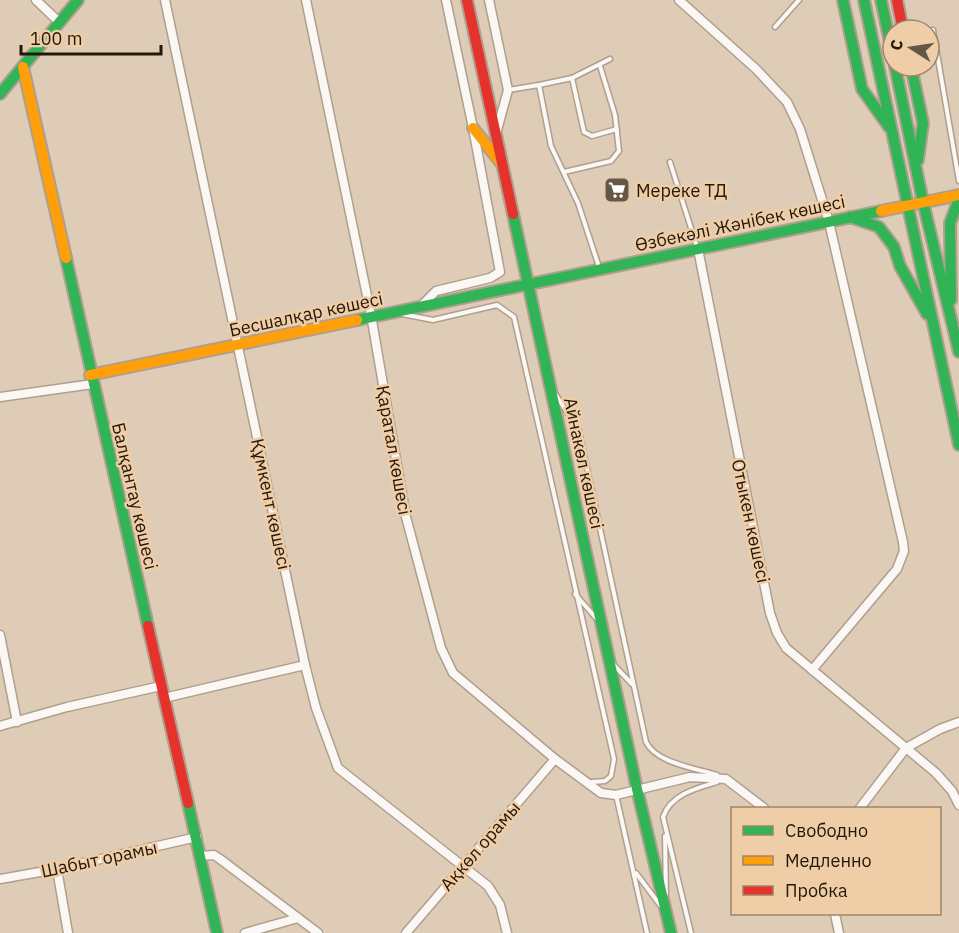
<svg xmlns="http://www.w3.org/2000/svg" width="959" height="933" font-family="'IBM Plex Sans',sans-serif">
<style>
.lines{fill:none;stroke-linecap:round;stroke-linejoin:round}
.lane-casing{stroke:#ae9f8e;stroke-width:7}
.street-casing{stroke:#ae9f8e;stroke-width:11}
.fast-casing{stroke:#ae9f8e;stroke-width:14}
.slow-casing{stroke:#ae9f8e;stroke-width:14}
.jam-casing{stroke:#ae9f8e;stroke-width:14}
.path{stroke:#d6cfc9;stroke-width:1.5;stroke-dasharray:4.5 4.5;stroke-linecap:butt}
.lane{stroke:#faf7f4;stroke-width:4}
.street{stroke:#faf7f4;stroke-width:8}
.fast{stroke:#30b455;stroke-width:10}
.slow{stroke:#ff9f0a;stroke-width:10}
.jam{stroke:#e5322d;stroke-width:10}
.labels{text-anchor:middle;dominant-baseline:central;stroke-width:5;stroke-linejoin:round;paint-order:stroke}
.poi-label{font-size:18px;fill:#241809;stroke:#efcda7;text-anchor:start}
.street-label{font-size:18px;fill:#241809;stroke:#efcda7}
</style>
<rect width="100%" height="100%" fill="#dfccb7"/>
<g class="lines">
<!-- lane casing -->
<g class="lane-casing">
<g id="lane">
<polyline points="775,27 799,0"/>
<polyline points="933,30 959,181"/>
<polyline points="572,78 584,132 592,136 617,129"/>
<polyline points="539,85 572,78 610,59"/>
<polyline points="508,90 539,85 551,146 578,203 599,267"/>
<polyline points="670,162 697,247"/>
<polyline points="564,172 611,161 619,151 615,115 600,66"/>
<polyline points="402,314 433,320 497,305 514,317 614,759 611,776 605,781 592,782"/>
<path d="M 556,395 L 579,431 L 646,742 C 656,763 695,768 717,775"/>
<polyline points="575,594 596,618"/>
<polyline points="612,663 632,684"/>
<polyline points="616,795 647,933"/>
<polyline points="665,836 666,894"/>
<polyline points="636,873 660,905"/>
<path d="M 691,933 L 663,817 C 671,794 697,788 717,782"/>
</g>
</g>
<!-- street casing -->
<g class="street-casing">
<g id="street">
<polyline points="36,0 59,22"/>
<polyline points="165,0 305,665 316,708 338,768 488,886 500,905 507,933"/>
<polyline points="306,0 371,315 406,517 441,648 453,673 555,759 601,793 616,795 690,777 726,779 764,808"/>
<polyline points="489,0 508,90 496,134"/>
<polyline points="679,0 756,69 787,102 800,129 829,222 903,542 904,551 897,569 812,670"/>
<polyline points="698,249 770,613 777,633 786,648 936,773 952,791 959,805"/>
<polyline points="419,308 436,291 490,278 500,272 473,128 446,0"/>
<polyline points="0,397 93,384"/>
<polyline points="0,635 17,722"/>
<polyline points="164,698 305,665"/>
<polyline points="0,726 67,707 161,686"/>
<polyline points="860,808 906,748 940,729 959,722"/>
<polyline points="201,856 214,855 220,859 318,933"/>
<polyline points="57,869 68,933"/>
<polyline points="0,879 57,869 197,837"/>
<polyline points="835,914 839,933"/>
<polyline points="245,933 298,918"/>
<polyline points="406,933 555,759"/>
</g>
</g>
<!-- fast casing -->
<g class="fast-casing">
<g id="fast">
<polyline points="843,0 862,89 889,127"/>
<polyline points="864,0 959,445"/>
<polyline points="881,0 893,56"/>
<polyline points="895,66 923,202 959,352"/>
<polyline points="911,66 923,123 918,160"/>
<polyline points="0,94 78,0"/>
<polyline points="513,214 637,789 671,933"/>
<polyline points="850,217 879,227 894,247 900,266 927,314"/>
<polyline points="66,258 148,626"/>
<polyline points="951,300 950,223 959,199"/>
<polyline points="357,320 881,211"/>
<polyline points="188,803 217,933"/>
</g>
</g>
<!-- slow casing -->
<g class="slow-casing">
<g id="slow">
<polyline points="23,67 66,258"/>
<polyline points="473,128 501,163"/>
<polyline points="881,211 959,195"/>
<polyline points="90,375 357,320"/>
</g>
</g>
<!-- jam casing -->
<g class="jam-casing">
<g id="jam">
<polyline points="467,0 513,214"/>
<polyline points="897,0 903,30"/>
<polyline points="148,626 188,803"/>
</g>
</g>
<!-- path -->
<g class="path">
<polyline points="829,0 873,202"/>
<polyline points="562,288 657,745"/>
<polyline points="676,808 703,933"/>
</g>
<!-- lane -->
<use href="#lane" class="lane"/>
<!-- street -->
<use href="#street" class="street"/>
<!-- fast -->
<use href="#fast" class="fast"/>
<!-- slow -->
<use href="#slow" class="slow"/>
<!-- jam -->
<use href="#jam" class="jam"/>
</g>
<!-- icons -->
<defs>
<g id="supermarket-square" transform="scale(1.35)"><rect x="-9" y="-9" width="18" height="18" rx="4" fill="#655746" stroke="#efcda7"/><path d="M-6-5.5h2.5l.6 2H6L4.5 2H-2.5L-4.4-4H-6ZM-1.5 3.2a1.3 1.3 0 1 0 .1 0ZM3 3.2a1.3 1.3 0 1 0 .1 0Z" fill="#fff"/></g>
</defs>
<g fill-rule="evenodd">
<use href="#supermarket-square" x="617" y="190"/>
</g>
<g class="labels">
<!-- poi labels -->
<g class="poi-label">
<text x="636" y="190">Мереке ТД</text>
</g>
<!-- street labels -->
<g class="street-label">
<text transform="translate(740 223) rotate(-12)">Өзбекәлі Жәнібек көшесі</text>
<text transform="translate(306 314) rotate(-12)">Бесшалқар көшесі</text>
<text transform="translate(394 450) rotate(80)">Қаратал көшесі</text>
<text transform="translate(584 463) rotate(78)">Айнакөл көшесі</text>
<text transform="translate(135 496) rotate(77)">Балқантау көшесі</text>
<text transform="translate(271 504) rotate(78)">Құмкент көшесі</text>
<text transform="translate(751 521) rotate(78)">Отыкен көшесі</text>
<text transform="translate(480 846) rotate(-49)">Ақкөл орамы</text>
<text transform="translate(99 859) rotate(-12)">Шабыт орамы</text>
</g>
</g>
<!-- legend -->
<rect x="731" y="807" width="210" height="108" fill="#efcda7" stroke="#9e8568" stroke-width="1.5"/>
<rect x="743" y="826" width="30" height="9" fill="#30b455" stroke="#9e8568" stroke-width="1.5"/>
<text x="785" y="837" font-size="18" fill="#241809">Свободно</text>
<rect x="743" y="856" width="30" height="9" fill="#ff9f0a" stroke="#9e8568" stroke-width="1.5"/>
<text x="785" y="867" font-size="18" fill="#241809">Медленно</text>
<rect x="743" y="886" width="30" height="9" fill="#e5322d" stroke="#9e8568" stroke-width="1.5"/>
<text x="785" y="897" font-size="18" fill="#241809">Пробка</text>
<!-- north arrow -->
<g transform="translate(911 48) rotate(282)"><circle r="28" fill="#efcda7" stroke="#9e8568" stroke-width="1.5"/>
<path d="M0-4.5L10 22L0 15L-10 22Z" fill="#655746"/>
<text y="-9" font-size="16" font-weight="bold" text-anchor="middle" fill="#241809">С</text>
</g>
<!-- scale -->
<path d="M21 45v9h140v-9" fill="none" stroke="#241809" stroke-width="3"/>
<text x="30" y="45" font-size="18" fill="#241809" stroke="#efcda7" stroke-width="4.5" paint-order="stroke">100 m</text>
</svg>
